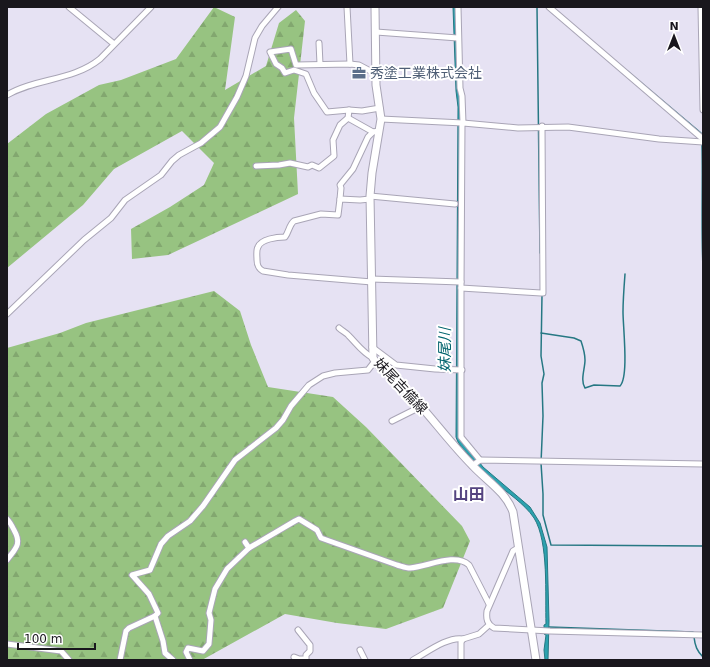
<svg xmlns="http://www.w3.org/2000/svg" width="710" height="667" font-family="'DejaVu Sans','Noto Sans JP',sans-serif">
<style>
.forest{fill:url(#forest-firs)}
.water{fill:#2ca2af;stroke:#267883}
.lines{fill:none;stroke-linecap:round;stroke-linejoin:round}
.stream{stroke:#267883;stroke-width:1.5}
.street-casing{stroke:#a9a5b6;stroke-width:7}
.secondary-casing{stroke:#a9a5b6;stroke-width:9}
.street{stroke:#fff;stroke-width:5}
.secondary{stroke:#fff;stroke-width:7}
.labels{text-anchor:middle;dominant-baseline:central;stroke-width:4;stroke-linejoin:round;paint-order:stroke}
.service-label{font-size:14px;fill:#4e5e75;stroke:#fff;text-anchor:start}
.street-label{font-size:14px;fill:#19171d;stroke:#fff}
.water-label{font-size:15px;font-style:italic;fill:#00636d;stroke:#fff}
.quarter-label{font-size:16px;font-weight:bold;fill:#544380;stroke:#fff}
</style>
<defs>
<pattern id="forest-firs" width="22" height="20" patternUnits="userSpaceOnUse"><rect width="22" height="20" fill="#97c381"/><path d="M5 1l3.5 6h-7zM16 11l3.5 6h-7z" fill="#82a76f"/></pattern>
</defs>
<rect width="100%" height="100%" fill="#e6e2f3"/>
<!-- forest -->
<g class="forest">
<polygon points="214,7 235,17 225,90 266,66 279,23 296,10 305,21 294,118 298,194 168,255 132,259 131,229 170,207 204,185 214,163 182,131 114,169 83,205 7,268 7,144 46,114 99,85 121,80 176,59"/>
<polygon points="214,291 240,311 251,345 268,387 333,397 366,427 462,526 470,541 443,608 386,629 337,623 285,614 202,660 7,660 7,348 60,333 86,323"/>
</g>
<!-- water -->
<path class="water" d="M 453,7 L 457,7 L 456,43 L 457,44 L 461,102 L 460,437 L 483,467 L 530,507 L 540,523 L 547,547 L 549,621 L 548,660 L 545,660 L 544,650 L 546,635 L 544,634 L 544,625 L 546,624 C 545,596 549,542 534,518 C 524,503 507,493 494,481 C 484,473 476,464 468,454 C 463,449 458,444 456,437 L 458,107 L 456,91 Z"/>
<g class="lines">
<!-- stream -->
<g class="stream">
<polyline points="537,7 540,253"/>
<polyline points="625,69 701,133"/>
<path d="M 702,145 C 703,186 701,226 703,267"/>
<polyline points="542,295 541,356 544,374 542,383 543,416 541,463 543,494 543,515 551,545 703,546"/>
<path d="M 541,333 L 574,338 L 581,341 C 583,347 585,353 585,360 C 585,369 580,380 585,388 L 594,385 L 620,386 C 629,377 623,327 623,312 C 623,300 624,287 625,274"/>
<polyline points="549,627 693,632"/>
<path d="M 694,637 C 695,646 697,651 703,657"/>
</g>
<!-- street casing -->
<g class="street-casing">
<g id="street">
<polyline points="69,7 114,44"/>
<polyline points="347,7 350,64"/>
<polyline points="458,7 460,88 462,96 463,123"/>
<polyline points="549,7 703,139"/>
<polyline points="701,7 703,110"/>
<polyline points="376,32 458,38"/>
<polyline points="319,43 320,64"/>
<path d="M 7,95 C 36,78 73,81 100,59 L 151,7"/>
<polyline points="349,110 327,112 314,93 306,74 294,70 285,73 282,68 276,64 270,52 291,49 296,65 350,64 359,65 376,74"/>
<polyline points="348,118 373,132"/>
<polyline points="381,119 463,123 518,128 568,127 659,139 703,142"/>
<polyline points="462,123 461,288 541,293 543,293 542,126"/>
<polyline points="256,166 279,165 290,163 308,167 312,165 319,168 334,156 333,140 340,125 348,118 349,110 362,111 380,108"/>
<polyline points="370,196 455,204"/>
<polyline points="340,199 341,188 340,185 353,169 368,137 373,132 379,131"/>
<path d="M 370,199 L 360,200 L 340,199 L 338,215 L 321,214 L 294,221 C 289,225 289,232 285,237 C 277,237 261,239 258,247 C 256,250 257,256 257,260 C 257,265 258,268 263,271 L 288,275 L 372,282"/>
<polyline points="371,279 461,282"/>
<polyline points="461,288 461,437 480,460"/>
<polyline points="7,314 84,240 111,218 125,200 161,175 172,161 179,155 201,143 220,127 237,97 246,76 255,38 262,26 278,7"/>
<path d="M 339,328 C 342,331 347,333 349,336 C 357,344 362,352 373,358"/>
<polyline points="372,347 396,365 435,369 462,370"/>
<polyline points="392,421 420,407"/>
<polyline points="472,466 480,460 703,464"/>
<path d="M 7,519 C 10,522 12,526 14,530 C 22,544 16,548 7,560"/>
<path d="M 245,542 L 249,548 L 295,521 L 299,519 L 317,530 L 321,538 L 397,565 C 401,566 406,568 410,568 C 427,567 455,552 469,565 L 489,604"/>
<path d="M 518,548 L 513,551 L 487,611 C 486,619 487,624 494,628 L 550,631 L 703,635"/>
<polyline points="155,616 163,641 165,653 173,660"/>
<polyline points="298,630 310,645 310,651 306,655 306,660"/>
<polyline points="7,644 61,651 69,660"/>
<polyline points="360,650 365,660"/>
<polyline points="294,657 299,659 305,659"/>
<polyline points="120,660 126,631 129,628 155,616 158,613 149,594 132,575 150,570 161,544 168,536 190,521 203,506 235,460 276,428 283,420 291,406 309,385 323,376 335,373 368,370 375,361"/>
<polyline points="190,660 186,652 188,648 203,651 209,644 211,620 209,613 215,589 227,569 249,548"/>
<path d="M 413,660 C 426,653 448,636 463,639"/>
<polyline points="461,660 461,642 463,639 479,634 489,625"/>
</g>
</g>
<!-- secondary casing -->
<g class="secondary-casing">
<path id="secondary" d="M 375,7 L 376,85 L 381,119 L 372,173 L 370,196 L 373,358 C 379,369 390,375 399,383 C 426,409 447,440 473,466 C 487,481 506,492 513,512 L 536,660"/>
</g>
<!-- street -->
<use href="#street" class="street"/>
<!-- secondary -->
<use href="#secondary" class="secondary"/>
</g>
<!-- icons -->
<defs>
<g id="office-bare" transform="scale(1.08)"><path d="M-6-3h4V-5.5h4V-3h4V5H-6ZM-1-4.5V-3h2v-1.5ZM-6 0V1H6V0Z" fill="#5c6f8a" stroke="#fff" stroke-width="2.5" paint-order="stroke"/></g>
</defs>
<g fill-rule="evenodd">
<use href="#office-bare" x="359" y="73"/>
</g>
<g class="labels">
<!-- service labels -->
<g class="service-label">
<text x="370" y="73">秀塗工業株式会社</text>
</g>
<!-- street labels -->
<g class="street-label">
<text transform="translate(401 386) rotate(47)">妹尾吉備線</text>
</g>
<!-- water labels -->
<g class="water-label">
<text transform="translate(445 350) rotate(-90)">妹尾川</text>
</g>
<!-- quarter labels -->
<g class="quarter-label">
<text x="469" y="494">山田</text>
</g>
</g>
<!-- border -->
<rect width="710" height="667" fill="none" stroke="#19171d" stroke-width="16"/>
<!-- north arrow -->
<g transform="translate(674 36)" stroke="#ffffff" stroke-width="3" paint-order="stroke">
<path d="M0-3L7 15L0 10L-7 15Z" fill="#19171d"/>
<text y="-6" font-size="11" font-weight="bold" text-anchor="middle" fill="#19171d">N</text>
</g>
<!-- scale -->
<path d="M18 643v6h77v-6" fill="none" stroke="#19171d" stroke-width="2"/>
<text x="24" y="643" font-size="12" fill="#19171d" stroke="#ffffff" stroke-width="3" paint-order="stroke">100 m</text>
</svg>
